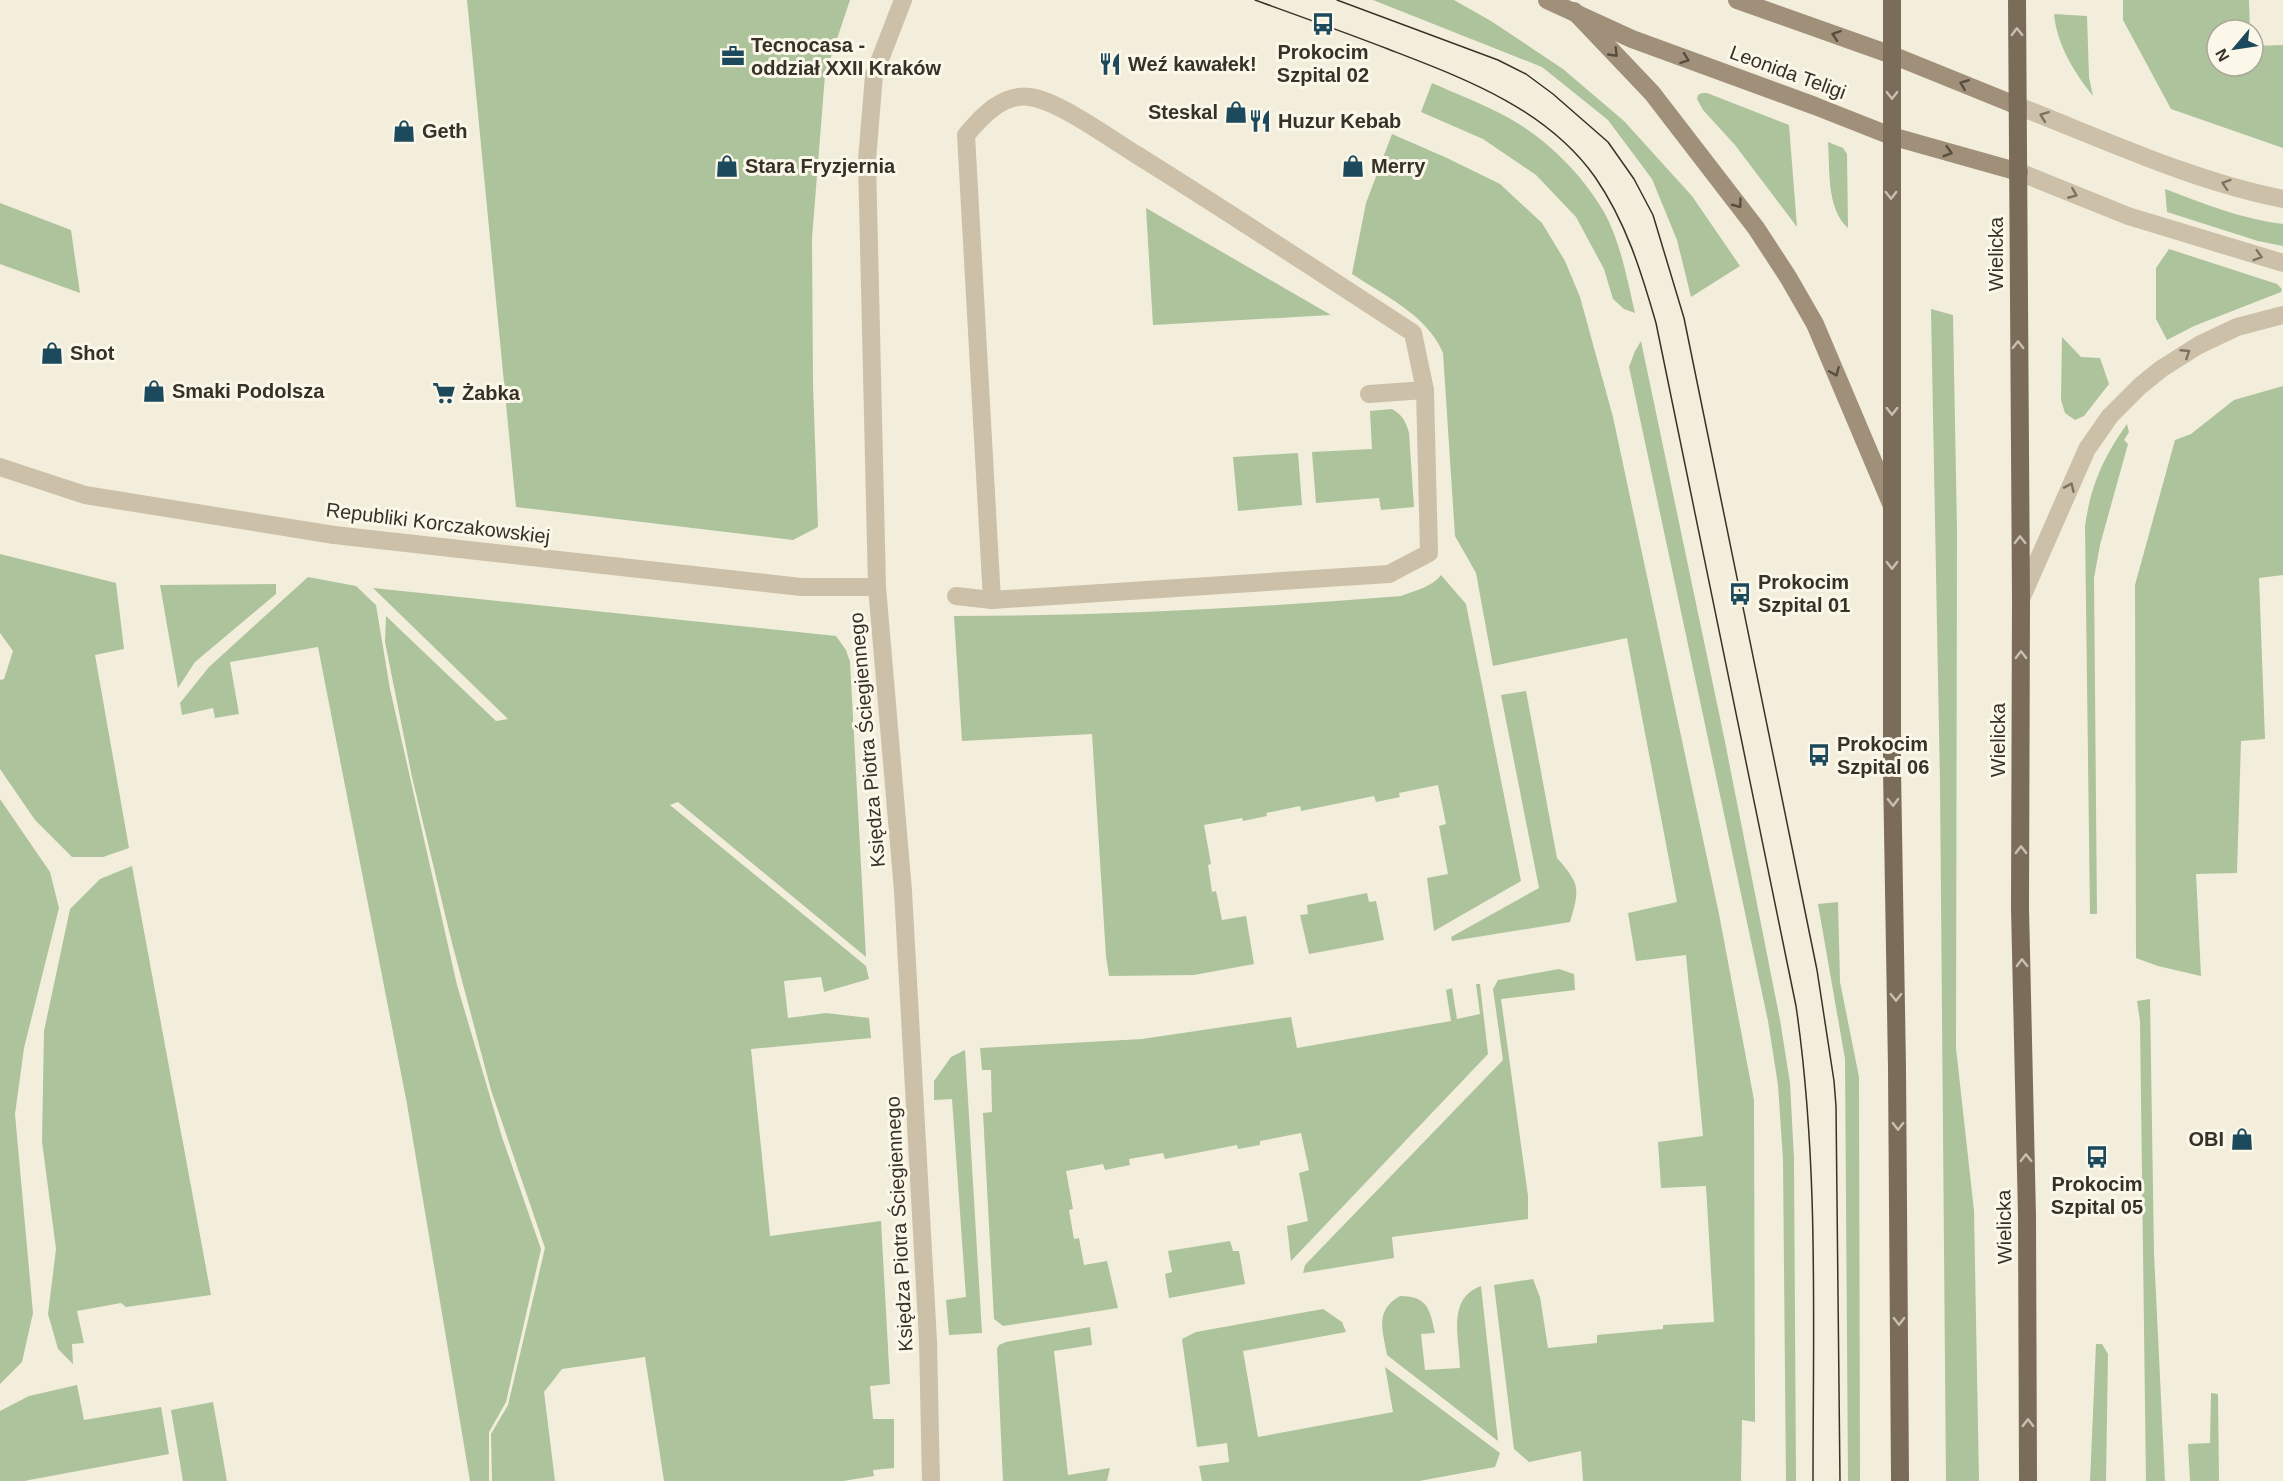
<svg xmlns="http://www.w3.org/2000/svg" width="2283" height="1481" font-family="Helvetica,sans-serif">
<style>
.green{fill:#acc39c}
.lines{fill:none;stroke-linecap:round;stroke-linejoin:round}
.street{stroke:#ccc1a8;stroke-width:18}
.secondary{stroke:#a09079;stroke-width:18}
.primary{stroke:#7b6c59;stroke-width:18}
.tram{stroke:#383128;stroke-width:1.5}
.oneway{stroke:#c8bfaf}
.oneway2{stroke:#574e40}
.oneway3{stroke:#7b7262}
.labels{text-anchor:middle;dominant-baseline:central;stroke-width:6;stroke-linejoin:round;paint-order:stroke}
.poi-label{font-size:20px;font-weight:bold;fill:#383128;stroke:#fbf7e9;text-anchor:start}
.street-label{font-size:20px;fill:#383128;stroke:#fbf7e9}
</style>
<rect width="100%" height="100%" fill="#f3eedc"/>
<!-- green -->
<g class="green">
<polygon points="467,0 850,0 825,75 812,238 813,384 818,527 793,540 516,507"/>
<polygon points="1373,0 1454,0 1491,21 1563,69 1624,121 1692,196 1740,266 1691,297 1677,240 1652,179 1608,120 1542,67"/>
<polygon points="2123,0 2249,0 2250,30 2217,30 2217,66 2253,66 2253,46 2283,45 2283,148 2171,109 2123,20"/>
<path d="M 2054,14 L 2087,16 L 2089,77 L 2093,96 C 2074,72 2057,45 2054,14 Z"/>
<path d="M 1432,83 C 1457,94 1483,104 1507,117 C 1546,138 1582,174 1604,212 C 1621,243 1627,279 1635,313 L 1624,309 L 1613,299 L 1604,269 L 1576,217 L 1536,175 L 1483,139 L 1421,112 Z"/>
<polygon points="1702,93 1707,93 1789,125 1797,227 1735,145 1703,110 1697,99 1698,95"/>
<path d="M 1392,134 L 1447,158 L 1500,184 L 1542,223 L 1565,261 L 1580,297 L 1613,417 L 1719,914 L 1754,1100 L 1755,1422 L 1742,1420 L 1741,1481 L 1583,1481 L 1581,1451 L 1529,1462 L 1514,1449 L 1494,1285 L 1533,1279 L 1540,1297 L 1548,1348 L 1597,1343 L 1597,1335 L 1663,1329 L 1663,1325 L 1714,1322 L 1706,1186 L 1661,1188 L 1658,1142 L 1703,1136 L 1686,955 L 1636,961 L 1628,913 L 1677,902 L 1627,638 L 1493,666 L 1476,573 L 1455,536 L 1443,353 C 1427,315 1385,296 1352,274 L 1366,203 Z"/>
<path d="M 1828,142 L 1843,148 L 1847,154 L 1848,228 C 1826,209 1830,168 1828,142 Z"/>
<path d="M 2165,189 C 2204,204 2242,219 2283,224 L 2283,246 L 2258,241 L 2167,212 Z"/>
<polygon points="0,203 71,230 80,293 0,264"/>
<polygon points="1146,208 1331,315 1153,325"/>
<polygon points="2169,249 2277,284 2282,289 2281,292 2194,326 2167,340 2156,319 2156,268"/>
<polygon points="1931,309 1953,315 1957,531 1956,1048 1974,1211 1979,1481 1946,1481 1940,783"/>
<polygon points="2062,337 2081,357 2100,358 2109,384 2084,416 2075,420 2065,413 2061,400"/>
<polygon points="1641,341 1724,737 1780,1020 1790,1083 1794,1159 1796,1481 1786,1481 1783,1160 1778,1085 1768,1021 1629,367 1635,351"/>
<polygon points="2283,386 2283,575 2259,578 2265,739 2241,741 2237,873 2196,874 2201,976 2158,966 2136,958 2135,585 2175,440 2191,434 2234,400"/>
<path d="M 1392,409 C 1402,415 1406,421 1409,433 L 1414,507 L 1381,510 L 1379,498 L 1316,503 L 1312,452 L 1372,449 L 1370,411 Z"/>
<path d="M 2127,424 L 2129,432 L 2124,440 L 2128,444 L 2100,545 L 2094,578 L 2097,914 L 2090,914 L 2085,526 C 2091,485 2103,458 2127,424 Z"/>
<polygon points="1298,453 1302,505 1238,511 1233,457"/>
<polygon points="0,554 116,583 124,649 95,655 129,848 103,857 72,857 35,820 0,769 0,680 4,679 13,651 0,633"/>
<path d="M 1441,575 L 1466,604 L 1521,881 L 1434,931 L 1427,878 L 1448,874 L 1439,826 L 1446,824 L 1438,785 L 1399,793 L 1400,797 L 1376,802 L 1374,796 L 1301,811 L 1300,806 L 1266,813 L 1267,816 L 1243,821 L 1242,818 L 1204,825 L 1211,864 L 1208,865 L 1212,892 L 1216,891 L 1222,920 L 1246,916 L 1254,964 L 1194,975 L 1109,976 L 1106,956 L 1092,734 L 962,741 L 954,616 C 1104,616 1252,608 1401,596 C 1414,591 1432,587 1441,575 Z"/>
<polygon points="308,577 356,586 376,605 390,689 457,985 502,1137 541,1249 506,1402 489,1432 489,1481 470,1481 407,1104 318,647 230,662 239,714 215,718 213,708 182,715 180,703 209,667"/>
<polygon points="276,584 276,594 195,662 178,688 160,585"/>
<polygon points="373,588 836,636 846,650 850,662 866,957 678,802 670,805 866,966 869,979 824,992 821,977 784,981 788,1018 826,1013 869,1018 871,1038 751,1049 770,1236 881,1221 890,1384 870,1386 873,1419 894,1419 894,1468 873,1470 874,1476 843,1481 664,1481 645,1357 562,1369 544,1392 555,1481 492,1481 491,1434 508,1405 545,1248 491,1090 451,939 412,777 385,642 386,616 496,721 508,719"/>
<path d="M 1526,691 L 1557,858 C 1580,884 1580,888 1570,922 L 1452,941 L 1451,937 L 1539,888 L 1501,695 Z"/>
<polygon points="0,799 50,872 59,908 24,1048 15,1114 33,1313 22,1362 0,1384"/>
<polygon points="132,866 211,1295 126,1307 121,1303 77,1311 84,1343 72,1344 73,1364 58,1349 48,1314 56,1249 42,1141 44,1031 70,909 100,879"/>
<polygon points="1367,893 1369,902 1376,901 1384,940 1309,954 1300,915 1308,914 1307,905"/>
<polygon points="1838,902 1840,982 1859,1077 1860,1481 1848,1481 1845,1059 1818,904"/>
<polygon points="1559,969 1574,974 1575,990 1501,999 1528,1196 1528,1219 1392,1237 1394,1258 1303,1273 1305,1265 1503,1060 1493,989 1498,980"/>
<polygon points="1476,984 1480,984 1488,1054 1291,1261 1287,1226 1308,1221 1299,1173 1309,1170 1301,1133 1260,1141 1260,1145 1238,1149 1237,1145 1165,1159 1163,1153 1129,1159 1130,1165 1105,1170 1103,1164 1066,1171 1073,1209 1069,1210 1074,1239 1079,1238 1084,1265 1107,1261 1118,1308 1003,1326 994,1319 983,1113 992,1112 991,1070 982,1070 980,1048 1142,1039 1291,1017 1297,1048 1451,1021 1446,990 1452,988 1457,1019 1480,1014"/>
<polygon points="2150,999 2154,1253 2165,1481 2146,1481 2140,1021 2137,1001"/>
<polygon points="965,1050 982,1333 949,1335 946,1300 966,1297 952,1099 934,1100 934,1081 951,1057"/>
<polygon points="1230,1241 1233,1251 1239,1251 1245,1284 1169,1298 1165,1274 1172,1272 1168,1251"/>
<path d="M 1481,1286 L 1498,1441 L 1387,1355 C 1383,1330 1374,1311 1400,1296 C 1428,1296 1430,1310 1435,1333 L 1421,1334 L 1425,1370 L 1460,1368 C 1460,1338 1446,1299 1481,1286 Z"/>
<polygon points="1323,1309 1342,1322 1346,1332 1243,1351 1258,1437 1393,1412 1385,1367 1500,1453 1495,1467 1419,1481 1202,1481 1199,1466 1229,1462 1227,1443 1197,1447 1182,1339 1196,1332"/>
<polygon points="1090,1327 1092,1345 1054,1351 1068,1475 1110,1468 1107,1481 1003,1481 997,1349 999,1345 1006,1342"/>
<polygon points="2096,1344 2102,1344 2108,1354 2106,1481 2090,1481"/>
<polygon points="77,1385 84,1420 161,1407 169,1454 24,1481 0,1481 0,1411 29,1396"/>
<polygon points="2211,1393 2218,1394 2219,1481 2190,1481 2188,1444 2210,1443"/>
<polygon points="213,1402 227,1481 183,1481 171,1410"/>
</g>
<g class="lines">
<!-- street -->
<g class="street">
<polyline points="903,0 874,75 867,160 877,587 903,891 928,1341 931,1481"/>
<path d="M 2018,106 C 2105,140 2192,181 2283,199"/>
<polyline points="2019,172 2128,216 2283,263"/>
<polyline points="0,467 85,495 334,535 801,587 877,587"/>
<polyline points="956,596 992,600 1389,574 1429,553 1425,390 1369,394"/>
<polyline points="2021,599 2087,449 2110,416 2140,386 2161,369 2199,345 2237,327 2283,315"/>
<path d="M 992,600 L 966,135 C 982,116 1003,93 1030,97 C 1059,101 1111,139 1137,155 C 1230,213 1321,273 1413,333 L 1425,390"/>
</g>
<!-- secondary -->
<g class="secondary">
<polyline points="1547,0 1632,39 1815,106 1891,136 2019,172"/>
<polyline points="1737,0 1892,55 2018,106"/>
<polyline points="1574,11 1652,93 1756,228 1788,277 1815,324 1892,506"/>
</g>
<!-- primary -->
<g class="primary">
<polyline points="1892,0 1892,771 1897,1068 1900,1481"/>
<polyline points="2017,0 2021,599 2020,908 2027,1216 2028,1481"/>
</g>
<!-- tram -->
<g class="tram">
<path d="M 1255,0 C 1299,16 1344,32 1388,49 C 1463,78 1546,108 1595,177 C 1626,222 1641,271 1656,323 L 1796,1006 C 1819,1163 1813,1323 1813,1481"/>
<polyline points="1337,0 1498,60 1526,74 1553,94 1608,142 1634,179 1653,215 1684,318 1817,970 1834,1081 1836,1106 1840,1481"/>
</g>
</g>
<!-- one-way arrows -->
<defs><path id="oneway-chevron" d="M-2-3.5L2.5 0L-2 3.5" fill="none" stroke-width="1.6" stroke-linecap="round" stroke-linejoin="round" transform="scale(1.5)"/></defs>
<g class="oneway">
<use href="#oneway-chevron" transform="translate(2017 32) rotate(-91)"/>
<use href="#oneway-chevron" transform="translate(1892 95) rotate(90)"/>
<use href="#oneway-chevron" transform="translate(1891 195) rotate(90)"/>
<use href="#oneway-chevron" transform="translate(2018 345) rotate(-90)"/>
<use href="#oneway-chevron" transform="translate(1892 411) rotate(90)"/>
<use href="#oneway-chevron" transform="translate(2020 540) rotate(-91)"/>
<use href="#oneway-chevron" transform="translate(1892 565) rotate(90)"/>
<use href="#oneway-chevron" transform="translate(2021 655) rotate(-90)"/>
<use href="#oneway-chevron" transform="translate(1893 802) rotate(89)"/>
<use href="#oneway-chevron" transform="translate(2021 850) rotate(-90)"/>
<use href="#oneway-chevron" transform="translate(2022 963) rotate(-91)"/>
<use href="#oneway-chevron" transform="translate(1896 997) rotate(89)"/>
<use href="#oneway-chevron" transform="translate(1898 1126) rotate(90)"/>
<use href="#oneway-chevron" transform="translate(2026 1158) rotate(-91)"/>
<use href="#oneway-chevron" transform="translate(1899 1321) rotate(90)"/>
<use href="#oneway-chevron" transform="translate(2028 1423) rotate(-90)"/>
</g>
<g class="oneway2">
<use href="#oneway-chevron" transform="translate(1836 35) rotate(-161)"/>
<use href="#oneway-chevron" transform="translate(1614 53) rotate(46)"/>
<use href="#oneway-chevron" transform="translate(1685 59) rotate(20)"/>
<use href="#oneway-chevron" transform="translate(1964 84) rotate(-158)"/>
<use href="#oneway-chevron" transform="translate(1948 152) rotate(16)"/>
<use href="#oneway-chevron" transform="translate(1738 204) rotate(53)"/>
<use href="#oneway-chevron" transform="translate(1835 372) rotate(67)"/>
</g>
<g class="oneway3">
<use href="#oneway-chevron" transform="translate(2044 116) rotate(-159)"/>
<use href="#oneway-chevron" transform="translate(2226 184) rotate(-162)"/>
<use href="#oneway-chevron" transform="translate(2073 194) rotate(22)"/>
<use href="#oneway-chevron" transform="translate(2258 256) rotate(17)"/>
<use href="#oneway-chevron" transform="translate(2186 353) rotate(-33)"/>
<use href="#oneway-chevron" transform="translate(2070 487) rotate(-66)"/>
</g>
<!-- icons -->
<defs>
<g id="bus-bare" transform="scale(1.8)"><path d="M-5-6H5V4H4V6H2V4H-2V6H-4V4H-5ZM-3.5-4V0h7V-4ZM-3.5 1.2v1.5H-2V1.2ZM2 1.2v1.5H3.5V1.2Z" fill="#1c495c" stroke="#fbf7e9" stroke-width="2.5" paint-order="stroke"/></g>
<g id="office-bare" transform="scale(1.8)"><path d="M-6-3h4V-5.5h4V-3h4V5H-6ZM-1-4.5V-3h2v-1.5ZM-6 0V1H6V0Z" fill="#1c495c" stroke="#fbf7e9" stroke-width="2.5" paint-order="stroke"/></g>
<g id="restaurant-bare" transform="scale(1.8)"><path d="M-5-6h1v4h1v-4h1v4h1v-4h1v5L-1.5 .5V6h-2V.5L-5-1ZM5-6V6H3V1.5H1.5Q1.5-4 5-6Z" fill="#1c495c" stroke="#fbf7e9" stroke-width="2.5" paint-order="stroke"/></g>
<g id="shop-bare" transform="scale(1.8)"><path d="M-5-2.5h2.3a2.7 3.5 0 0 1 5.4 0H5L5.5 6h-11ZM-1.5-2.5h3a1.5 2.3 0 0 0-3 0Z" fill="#1c495c" stroke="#fbf7e9" stroke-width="2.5" paint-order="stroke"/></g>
<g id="supermarket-bare" transform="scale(1.8)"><path d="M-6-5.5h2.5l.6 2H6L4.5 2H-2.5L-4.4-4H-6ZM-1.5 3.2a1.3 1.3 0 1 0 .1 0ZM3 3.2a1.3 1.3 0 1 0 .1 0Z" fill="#1c495c" stroke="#fbf7e9" stroke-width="2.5" paint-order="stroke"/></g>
</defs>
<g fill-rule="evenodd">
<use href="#bus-bare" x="1323" y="24"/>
<use href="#office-bare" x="733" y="56"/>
<use href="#restaurant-bare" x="1110" y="64"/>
<use href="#shop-bare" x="1236" y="112"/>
<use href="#restaurant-bare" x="1260" y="121"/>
<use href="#shop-bare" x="404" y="131"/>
<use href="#shop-bare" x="727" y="166"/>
<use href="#shop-bare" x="1353" y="166"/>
<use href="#shop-bare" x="52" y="353"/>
<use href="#shop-bare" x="154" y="391"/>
<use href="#supermarket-bare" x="444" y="393"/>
<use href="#bus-bare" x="1740" y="594"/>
<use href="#bus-bare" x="1819" y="755"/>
<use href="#shop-bare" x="2242" y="1139"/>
<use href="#bus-bare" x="2097" y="1157"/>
</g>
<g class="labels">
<!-- poi labels -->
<g class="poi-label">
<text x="751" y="45">Tecnocasa -<tspan x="751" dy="23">oddział XXII Kraków</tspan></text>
<text x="1323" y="52" text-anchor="middle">Prokocim<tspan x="1323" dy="23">Szpital 02</tspan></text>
<text x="1128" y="64">Weź kawałek!</text>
<text x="1218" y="112" text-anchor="end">Steskal</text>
<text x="1278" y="121">Huzur Kebab</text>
<text x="422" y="131">Geth</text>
<text x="745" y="166">Stara Fryzjernia</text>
<text x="1371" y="166">Merry</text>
<text x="70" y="353">Shot</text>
<text x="172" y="391">Smaki Podolsza</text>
<text x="462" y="393">Żabka</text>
<text x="1758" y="582">Prokocim<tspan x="1758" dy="23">Szpital 01</tspan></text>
<text x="1837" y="744">Prokocim<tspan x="1837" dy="23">Szpital 06</tspan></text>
<text x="2224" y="1139" text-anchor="end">OBI</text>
<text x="2097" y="1184" text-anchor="middle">Prokocim<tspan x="2097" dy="23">Szpital 05</tspan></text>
</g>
<!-- street labels -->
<g class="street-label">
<text transform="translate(1788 72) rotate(20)">Leonida Teligi</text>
<text transform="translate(1996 254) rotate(-90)">Wielicka</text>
<text transform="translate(438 523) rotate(7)">Republiki Korczakowskiej</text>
<text transform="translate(867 740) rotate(-95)">Księdza Piotra Ściegiennego</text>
<text transform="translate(1998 740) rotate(-90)">Wielicka</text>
<text transform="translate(899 1224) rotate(-93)">Księdza Piotra Ściegiennego</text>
<text transform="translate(2004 1227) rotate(-91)">Wielicka</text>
</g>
</g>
<!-- north arrow -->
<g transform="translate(2235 48) rotate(241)"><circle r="28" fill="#fbf7e9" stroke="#ada89c" stroke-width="1.5"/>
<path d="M0-4.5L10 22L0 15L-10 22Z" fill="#1c495c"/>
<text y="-9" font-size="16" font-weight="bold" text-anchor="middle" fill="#383128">N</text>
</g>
</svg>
